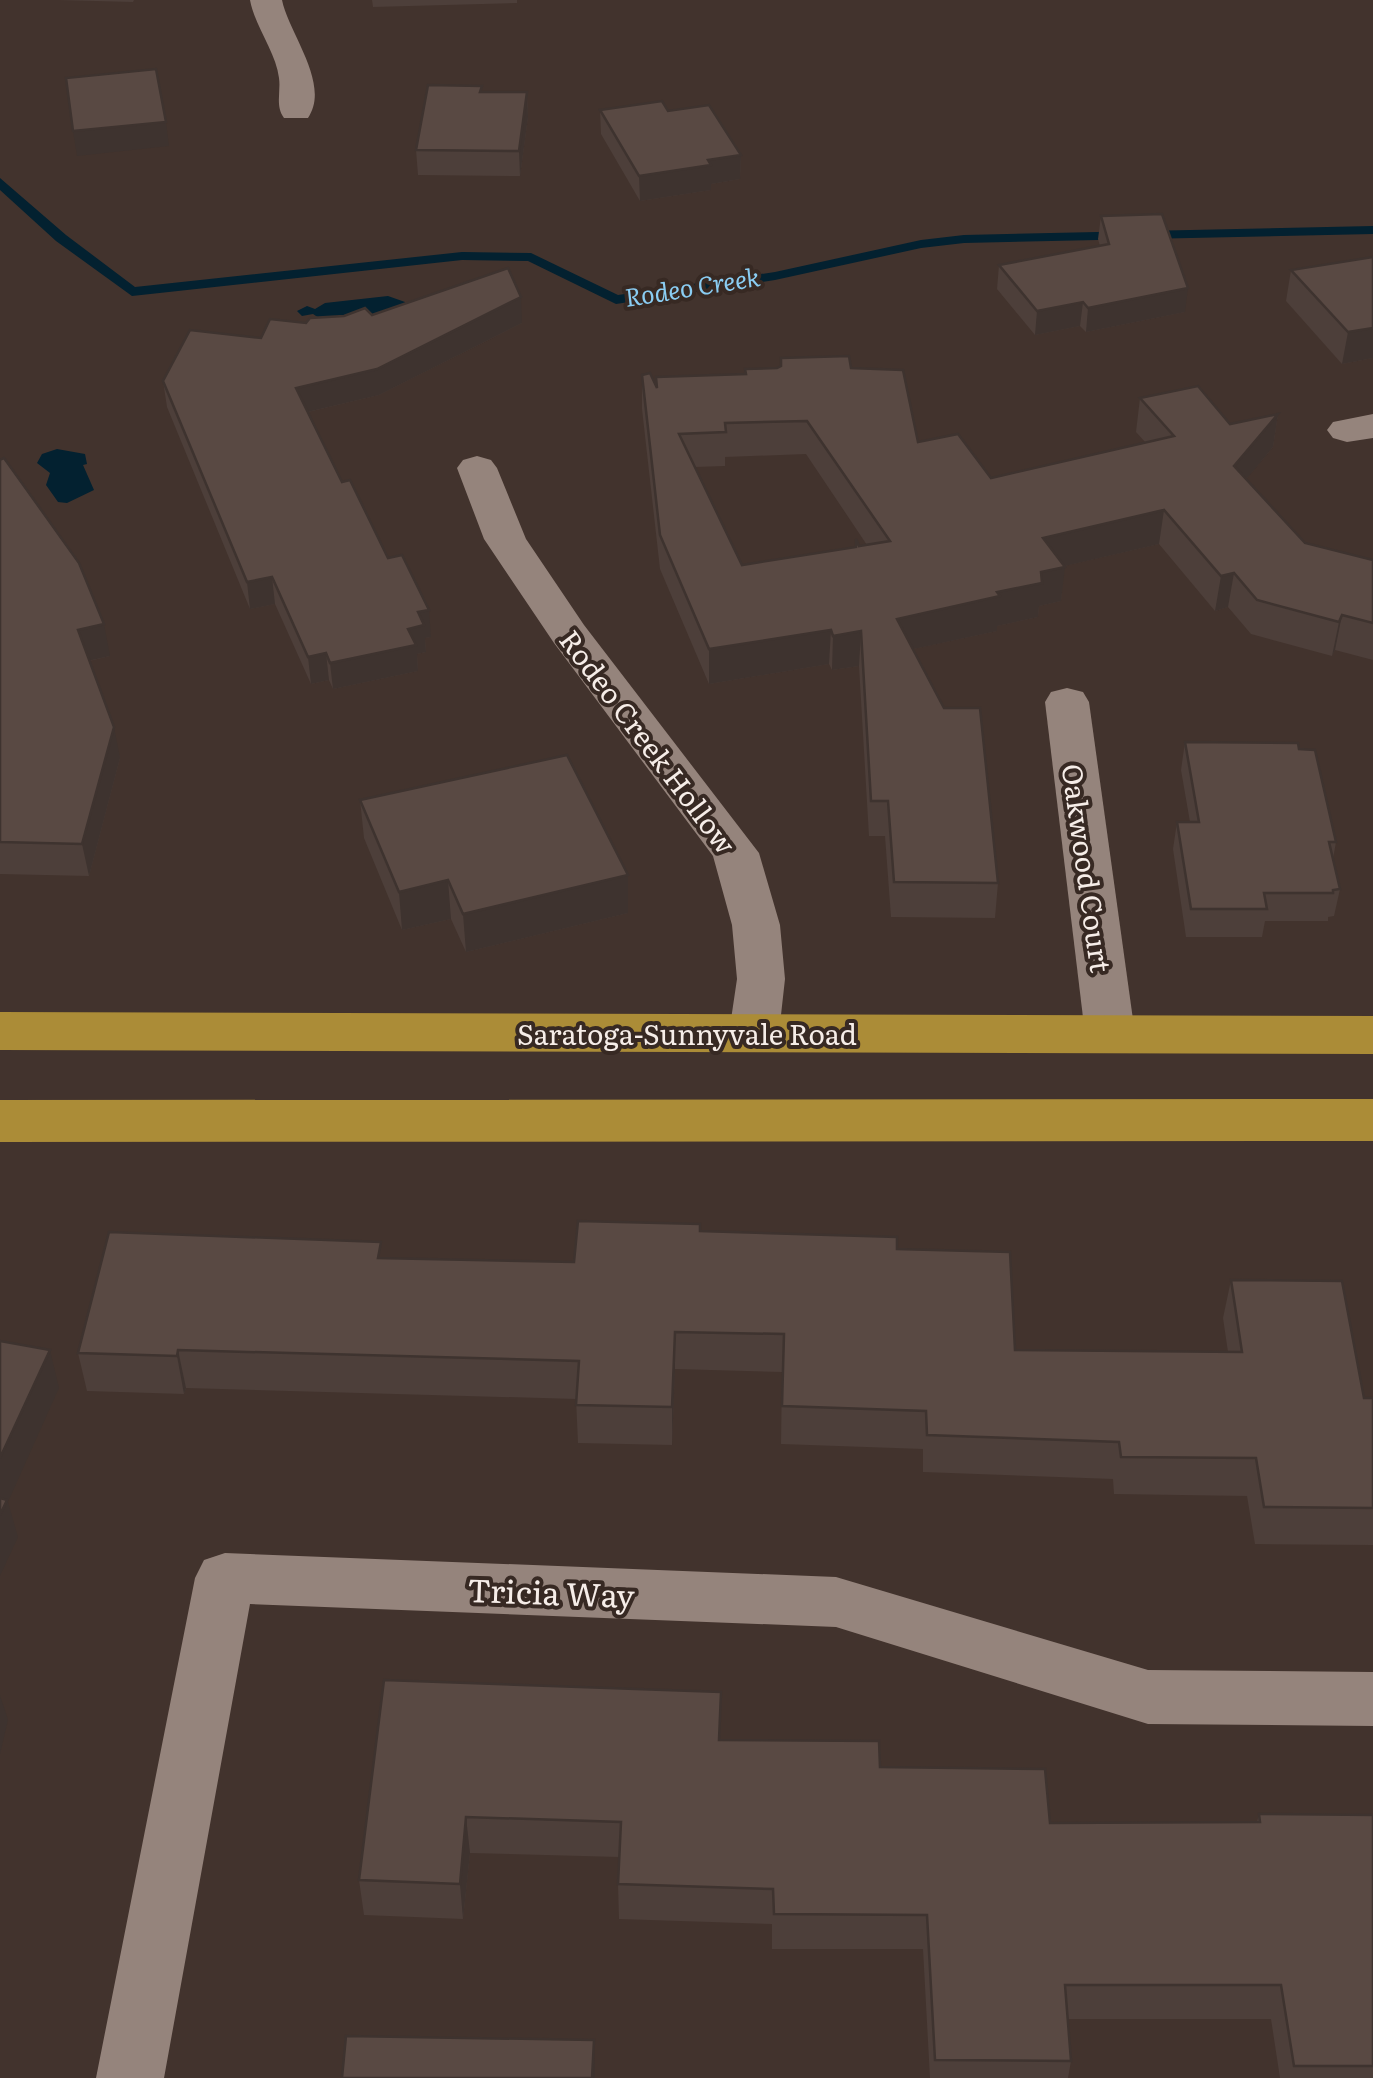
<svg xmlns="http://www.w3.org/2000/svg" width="1373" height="2078" font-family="Literata,serif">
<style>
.water{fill:#032130}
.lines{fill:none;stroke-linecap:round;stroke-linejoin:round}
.stream{fill:#032130;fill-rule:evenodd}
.minor{fill:#95847c;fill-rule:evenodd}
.primary{fill:#ab8c37;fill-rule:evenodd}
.wall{fill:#4d3f3a;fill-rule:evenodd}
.shaded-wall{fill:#3e332f}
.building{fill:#594943;stroke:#3e332f;stroke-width:2.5;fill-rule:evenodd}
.labels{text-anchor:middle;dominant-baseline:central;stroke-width:8;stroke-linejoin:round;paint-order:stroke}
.far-water-label{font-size:25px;font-style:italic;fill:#8acdf3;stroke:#372923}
.street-label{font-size:28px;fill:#f6ede8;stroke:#372923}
.near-street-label{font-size:32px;fill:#f6ede8;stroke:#372923}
</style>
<rect width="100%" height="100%" fill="#42332d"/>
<!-- water -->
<g class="water">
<polygon points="388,296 405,302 408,307 402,316 319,318 313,314 302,316 297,311 307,306 315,309 325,303"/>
<polygon points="57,449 85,454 87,464 83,465 94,490 67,503 58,502 46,485 50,473 37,463 42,454"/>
</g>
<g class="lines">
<!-- stream -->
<polygon class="stream" points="0,178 66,235 135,287 462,252 531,253 618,295 775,272 921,240 964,235 1373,226 1373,234 964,243 921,248 775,280 616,304 528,261 462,260 132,296 56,241 0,190"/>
<!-- minor -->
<g class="minor">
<path d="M 250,0 L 282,0 C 289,34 331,84 308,118 L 284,118 C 275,106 281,92 279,78 C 276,52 255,27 250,0 Z"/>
<polygon points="1373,414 1373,438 1347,442 1333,438 1327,430 1333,422"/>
<polygon points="477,456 491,460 497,468 526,539 584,625 759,853 780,925 785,979 779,1033 772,1045 754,1051 736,1045 729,1033 737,979 732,925 713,856 554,643 484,539 457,468 463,460"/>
<polygon points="1067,688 1083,692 1089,702 1135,1034 1128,1046 1110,1052 1092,1046 1085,1034 1045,702 1051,692"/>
<polygon points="225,1553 836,1577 1148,1670 1373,1672 1373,1726 1148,1724 836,1627 250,1604 164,2078 96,2078 195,1578 204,1560"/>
</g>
<!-- primary -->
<g class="primary">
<polygon points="0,1012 1373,1016 1373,1054 0,1050"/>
<polygon points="1373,1099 1373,1141 0,1142 0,1100"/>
</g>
</g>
<!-- wall -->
<g class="wall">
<polygon points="57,0 134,0 133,2"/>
<polygon points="372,0 517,0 517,3 373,7"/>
<polygon points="482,92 527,92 528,117 520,176 418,175 416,150"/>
<polygon points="600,110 668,111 741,155 740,179 711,184 711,190 640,201 601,134"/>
<polygon points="1101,216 1185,312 1086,332 1080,326 1035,335 997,289 999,265 1100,246 1098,239"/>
<polygon points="1373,257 1373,358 1342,364 1286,301 1291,270"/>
<polygon points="306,323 522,323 379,395 308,412 342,482 388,558 431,637 425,638 426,652 417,654 418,671 333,689 329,680 311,684 275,604 250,609 167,407 163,381 261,338"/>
<path d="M 781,358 L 851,368 L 918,442 L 991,478 L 1146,443 L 1136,432 L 1140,398 L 1230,424 L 1278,414 L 1273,447 L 1246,479 L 1305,543 L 1373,560 L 1373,660 L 1335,650 L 1332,656 L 1251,634 L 1228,607 L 1215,611 L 1159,544 L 1064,566 L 1061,601 L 1039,606 L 1038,617 L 997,626 L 997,631 L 913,649 L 998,883 L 995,918 L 891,917 L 885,836 L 869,836 L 859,666 L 832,670 L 829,664 L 709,684 L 660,569 L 642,409 L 642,375 L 656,386 L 777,368 L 780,366 ZM 806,454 L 867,545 L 742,565 L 695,467 L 725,466 L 725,457 Z"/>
<polygon points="0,460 110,656 89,661 120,758 89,876 0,874"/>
<polygon points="1185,742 1299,749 1336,842 1333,859 1340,889 1334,916 1328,917 1328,921 1265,921 1262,937 1186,937 1173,849 1177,822 1190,822 1181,770"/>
<polygon points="360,800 628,875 628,913 466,952 451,919 402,930 364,838"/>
<polygon points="700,1231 897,1249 1015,1350 1228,1352 1223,1318 1231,1280 1364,1398 1373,1398 1373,1545 1255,1544 1247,1496 1114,1494 1113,1479 923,1472 923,1449 781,1444 782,1372 675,1369 672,1445 578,1443 576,1399 186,1388 184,1394 87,1391 78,1353 383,1258 574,1262"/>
<polygon points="384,1680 880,1767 1050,1823 1257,1822 1259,1814 1373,1815 1373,2078 1280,2078 1271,2019 1068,2019 1071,2061 1068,2078 930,2078 923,1949 772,1949 772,1924 619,1919 618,1884 619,1857 470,1853 463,1919 364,1915 359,1880"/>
</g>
<!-- shaded-wall -->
<g class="shaded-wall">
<polygon points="527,92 528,117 520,176 519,151"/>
<polygon points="166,122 169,146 77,156 73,131"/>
<polygon points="741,155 740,179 711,184 711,190 640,201 639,176 708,160"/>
<polygon points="1188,288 1185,312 1086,332 1088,308"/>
<polygon points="521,297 522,323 379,395 299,414 296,388"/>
<polygon points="1083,302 1080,326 1035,335 1037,311"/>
<polygon points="1373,328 1373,358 1342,364 1348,332"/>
<polygon points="1278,414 1273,447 1229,500 1234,466"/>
<polygon points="1164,510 1159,544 1039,572 1043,538"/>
<polygon points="1065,567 1061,601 1039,606 1038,617 997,626 997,631 895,653 897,619 997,592 1041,572"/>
<polygon points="1234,573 1228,607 1215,611 1221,576"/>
<polygon points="272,577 275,604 250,609 247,582"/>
<polygon points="429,610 431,637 425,638 426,652 417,654 418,671 333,689 330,663 408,629 418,612"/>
<polygon points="1342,615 1335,650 1332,656 1339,622"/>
<polygon points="104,624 110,656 83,662 78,630"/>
<polygon points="831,630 829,664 709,684 709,649"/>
<polygon points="861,631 859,666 832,670 833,636"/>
<polygon points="326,653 329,680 311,684 308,657"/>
<polygon points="114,727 120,758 89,876 82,844"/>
<polygon points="628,875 628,913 466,952 463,914"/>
<polygon points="448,880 451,919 402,930 399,892"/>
<polygon points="675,1332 675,1369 672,1445 672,1407"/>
<polygon points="50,1350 59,1388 8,1502 18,1537 0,1576 0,1458"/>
<polygon points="178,1350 186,1388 184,1394 177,1356"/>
<polygon points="0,1695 8,1720 0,1754"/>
<polygon points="466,1817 470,1853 463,1919 460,1884"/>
<polygon points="594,2040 595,2078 592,2078"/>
</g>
<!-- building -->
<g class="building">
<polygon points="156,69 166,122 73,131 66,78"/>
<polygon points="428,85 482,86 480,92 527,92 519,151 416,150"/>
<polygon points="662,101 668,111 709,105 741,155 708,160 711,165 639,176 600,110"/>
<polygon points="1162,214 1188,288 1088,308 1083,302 1037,311 999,265 1109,244 1101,216"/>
<polygon points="1373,257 1373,328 1348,332 1291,270"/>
<polygon points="508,268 521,297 377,369 296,388 342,482 350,480 388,558 402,555 429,610 418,612 424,625 408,629 416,645 330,663 326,653 308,657 272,577 247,582 163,381 190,330 261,338 270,319 306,323 310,318 344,316 365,308 372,315"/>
<path d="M 849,356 L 851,368 L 903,370 L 918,442 L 958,434 L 991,478 L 1174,436 L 1140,398 L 1198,386 L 1230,424 L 1278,414 L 1234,466 L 1305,543 L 1373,560 L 1373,623 L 1342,615 L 1339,622 L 1257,600 L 1234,573 L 1221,576 L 1164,510 L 1043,538 L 1065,567 L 1041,572 L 1042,583 L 997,592 L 1000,596 L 897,619 L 944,708 L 980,708 L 998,883 L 894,882 L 888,801 L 871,801 L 861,631 L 833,636 L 831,630 L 709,649 L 660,535 L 642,375 L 650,373 L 657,388 L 656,377 L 746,374 L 745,369 L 777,368 L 781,366 L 781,358 ZM 807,421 L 890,541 L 859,546 L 856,539 L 856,547 L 742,565 L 679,434 L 726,432 L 725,423 Z"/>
<polygon points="4,458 79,563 104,624 78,630 114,727 82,844 0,842 0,460"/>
<polygon points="1185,742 1298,743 1299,749 1315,750 1336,842 1329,842 1340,889 1333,890 1333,893 1264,893 1267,909 1191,909 1177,822 1199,822"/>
<polygon points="567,755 628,875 463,914 448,880 399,892 360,800"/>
<polygon points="578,1221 700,1224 700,1231 897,1237 897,1249 1010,1252 1015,1350 1242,1352 1231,1280 1342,1281 1364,1398 1373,1398 1373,1508 1264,1507 1256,1458 1121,1457 1119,1442 927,1435 926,1411 782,1406 784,1334 675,1332 672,1407 576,1405 579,1361 178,1350 177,1356 78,1353 109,1232 381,1242 378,1258 574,1262"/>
<polygon points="0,1341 50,1350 0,1458"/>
<polygon points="0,1498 7,1500 0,1515"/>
<polygon points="384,1680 721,1692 719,1740 879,1741 880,1767 1045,1769 1050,1823 1260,1822 1259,1814 1373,1815 1373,2066 1294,2066 1281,1985 1065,1985 1071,2061 935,2060 927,1915 774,1914 773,1889 618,1884 621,1822 466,1817 460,1884 359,1880"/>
<polygon points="346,2036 594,2040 592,2078 342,2078"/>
</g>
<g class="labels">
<!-- far-water labels -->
<g class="far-water-label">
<text transform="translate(692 286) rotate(-9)">Rodeo Creek</text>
</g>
<!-- street labels -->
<g class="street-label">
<text transform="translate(649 741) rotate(53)">Rodeo Creek Hollow</text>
<text transform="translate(1088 868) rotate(82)">Oakwood Court</text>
<text x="687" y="1033">Saratoga-Sunnyvale Road</text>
</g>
<!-- near-street labels -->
<g class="near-street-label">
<text transform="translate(551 1591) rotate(2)">Tricia Way</text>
</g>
</g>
</svg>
